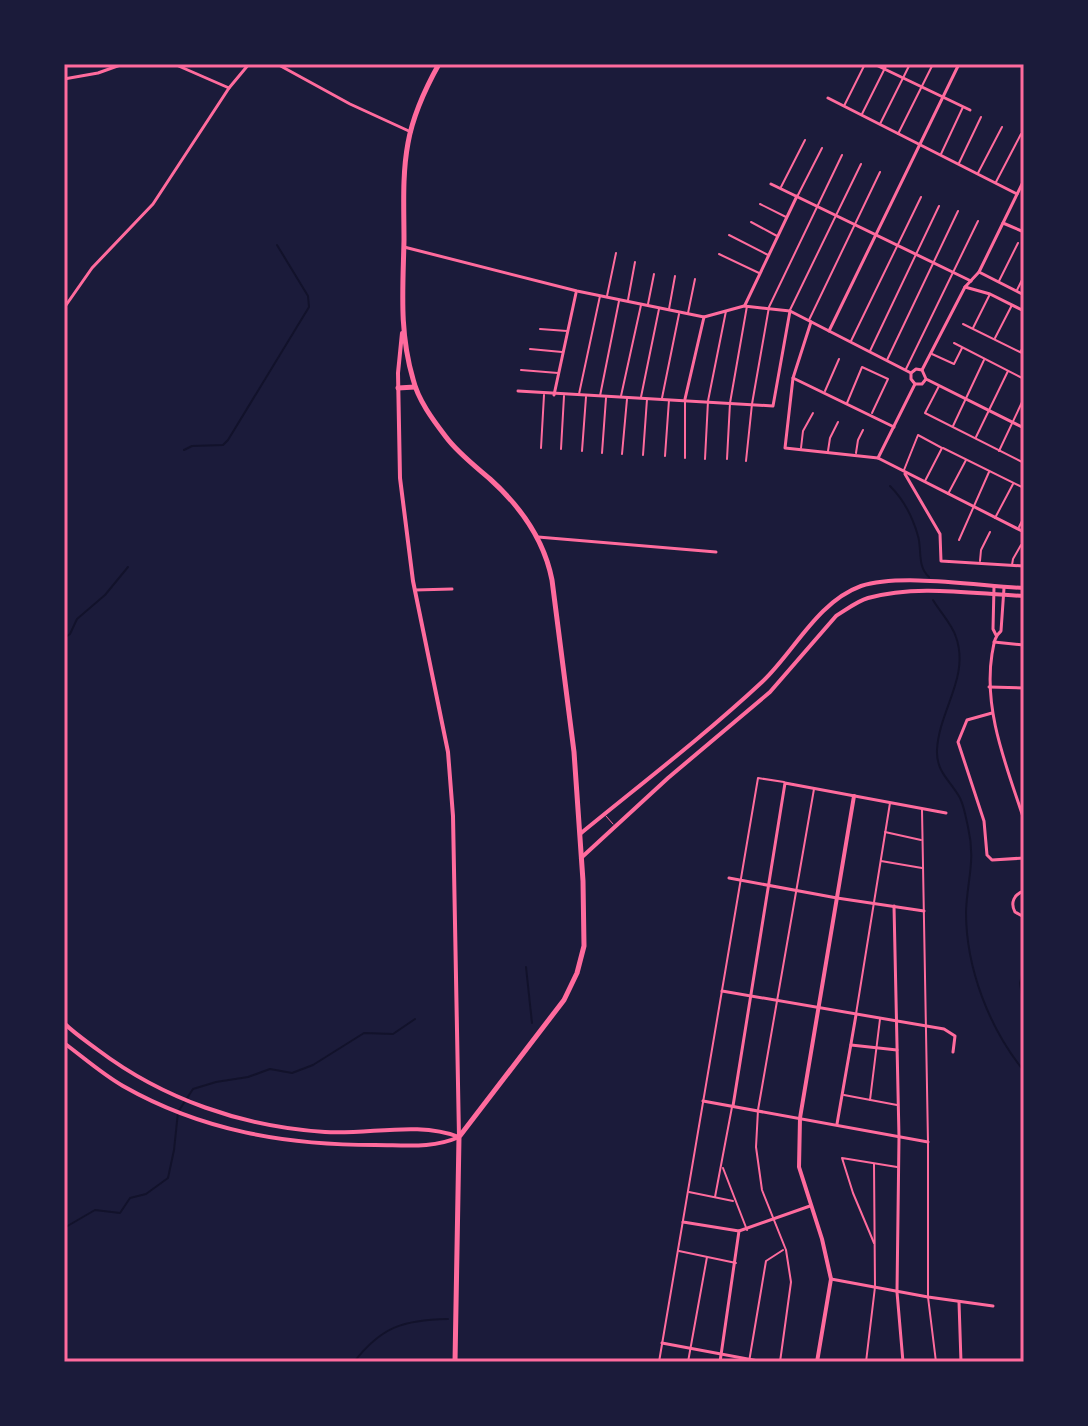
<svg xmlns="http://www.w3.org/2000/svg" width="1088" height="1426" font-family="'Source Serif 4',serif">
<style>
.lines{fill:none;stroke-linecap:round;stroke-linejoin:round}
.stream{stroke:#12122b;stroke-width:2}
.service{stroke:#ff6b9d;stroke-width:1}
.pedestrian{stroke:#ff6b9d;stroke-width:2}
.minor{stroke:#ff6b9d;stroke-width:3}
.tertiary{stroke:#ff6b9d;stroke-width:4}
.primary{stroke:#ff6b9d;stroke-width:5}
.neatline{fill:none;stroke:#ff6b9d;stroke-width:3}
</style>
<rect width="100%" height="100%" fill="#1b1b3a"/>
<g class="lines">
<!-- stream -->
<g class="stream">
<polyline points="184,450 192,446 223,445 228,440 309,307 308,296 277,245"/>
<path d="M 890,486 C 903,499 913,518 918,536 C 922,549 917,567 929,577"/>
<path d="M 933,600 C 940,612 952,624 956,637 C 970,677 939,710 937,750 C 936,772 950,780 960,798 C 964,806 966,818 968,827 C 976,861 967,880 966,912 C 966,968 989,1028 1024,1071"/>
<polyline points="64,638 70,634 77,619 105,595 128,567"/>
<polyline points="526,967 532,1023"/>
<polyline points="1024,968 1020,983 1024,1009"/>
<polyline points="64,1228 95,1210 120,1213 130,1198 146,1194 168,1178 174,1150 178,1112 193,1089 216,1082 248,1077 270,1069 292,1073 313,1065 364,1033 393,1034 415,1019"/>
<path d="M 354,1362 C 382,1326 404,1320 448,1319"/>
</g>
<!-- service -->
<polyline class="service" points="606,816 613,824"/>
<!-- pedestrian -->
<g class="pedestrian">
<polyline points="844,106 865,64"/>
<polyline points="862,114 887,64"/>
<polyline points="880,124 910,64"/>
<polyline points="898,134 933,64"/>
<polyline points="941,154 963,107"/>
<polyline points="959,163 981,117"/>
<polyline points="978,173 1002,127"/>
<polyline points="996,182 1021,134"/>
<polyline points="781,187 805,140"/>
<polyline points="798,195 822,148"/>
<polyline points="760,204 786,217"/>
<polyline points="751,222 777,236"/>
<polyline points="729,235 768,255"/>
<polyline points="719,254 759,273"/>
<polyline points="999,281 1018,243"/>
<polyline points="1017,290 1024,276"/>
<polyline points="607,296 616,253"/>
<polyline points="628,300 635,262"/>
<polyline points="648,304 654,274"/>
<polyline points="669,309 675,276"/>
<polyline points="790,310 861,164"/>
<polyline points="688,313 695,279"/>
<polyline points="809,320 880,172"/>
<polyline points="963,324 1024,354"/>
<polyline points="973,328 990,294"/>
<polyline points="540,329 567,331"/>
<polyline points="995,338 1012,305"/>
<polyline points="851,341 921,197"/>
<polyline points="954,343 1024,379"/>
<polyline points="530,349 562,352"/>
<polyline points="870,351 939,206"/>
<polyline points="1021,351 1024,345"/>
<polyline points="932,354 954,364 962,348"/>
<polyline points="887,360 958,211"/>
<polyline points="906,369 978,221"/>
<polyline points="521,370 558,373"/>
<polyline points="939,386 925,413 1024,463"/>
<polyline points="825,391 839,359"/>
<polyline points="579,394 600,296"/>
<polyline points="600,396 619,301"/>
<polyline points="621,396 641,305"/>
<polyline points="641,397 659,309"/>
<polyline points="662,398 679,314"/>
<polyline points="685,401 685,458"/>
<polyline points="847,403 862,367 888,379 872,413"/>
<polyline points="953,426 984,360"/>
<polyline points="976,437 1008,371"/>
<polyline points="541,448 544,395"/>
<polyline points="801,448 803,431 813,413"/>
<polyline points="943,448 1024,488"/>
<polyline points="561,449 564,396"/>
<polyline points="582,451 586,397"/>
<polyline points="828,451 830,438 838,422"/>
<polyline points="999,451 1024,398"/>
<polyline points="602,453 606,398"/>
<polyline points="856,453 858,440 863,430"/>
<polyline points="622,454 627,399"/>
<polyline points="643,455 647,399"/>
<polyline points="665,456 669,400"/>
<polyline points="705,459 708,401 726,311"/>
<polyline points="727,459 730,403 747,306"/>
<polyline points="746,461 752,404 769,307 842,155"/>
<polyline points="904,470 918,435 942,448 925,481"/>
<polyline points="948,494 966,460"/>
<polyline points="995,518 1013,484"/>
<polyline points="1019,527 1024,517"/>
<polyline points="959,540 989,472"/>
<polyline points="980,561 981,550 990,532"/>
<polyline points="1012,565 1013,559 1021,545"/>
<polyline points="922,810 928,1142 928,1297 936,1362"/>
<polyline points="885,832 921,840"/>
<polyline points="881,861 922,868"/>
<polyline points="856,1014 890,803"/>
<polyline points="844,1095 897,1105"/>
<polyline points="870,1100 880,1019"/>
<polyline points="723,1168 747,1230"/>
<polyline points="689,1192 733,1201"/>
<polyline points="715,1197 732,1107"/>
<polyline points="874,1243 853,1193 842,1158 897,1167"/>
<polyline points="679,1251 736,1263"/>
<polyline points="659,1362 758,778 784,782"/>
<polyline points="688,1362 707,1257"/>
<polyline points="749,1362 766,1261 783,1250"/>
<polyline points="780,1362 791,1282 786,1250 762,1190 756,1147 758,1110 814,789"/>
<polyline points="866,1362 875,1287 874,1164"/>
</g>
<!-- minor -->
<g class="minor">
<polyline points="174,64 229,88"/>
<polyline points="277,64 350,104 411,132"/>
<polyline points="874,64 970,110"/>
<polyline points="64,79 98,73 123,64"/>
<polyline points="828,98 1017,194"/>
<polyline points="771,184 971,281"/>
<polyline points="1003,223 1024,232"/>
<polyline points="404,247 577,291 704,317 744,306 790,311 911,373"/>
<polyline points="979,272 1024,295"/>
<polyline points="965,287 990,294 1024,311"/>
<polyline points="745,305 797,196"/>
<polyline points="64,308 92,268 153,204 229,88 249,64"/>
<polyline points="811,322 793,378 785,448 878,458 1024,532"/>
<polyline points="829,331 959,64"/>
<polyline points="922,370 965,287 979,272 1024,180"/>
<polyline points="793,378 894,427"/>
<polyline points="926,379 922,384 915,384 911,379 911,373 916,369 922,370 926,379 1024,428"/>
<polyline points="518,391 773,406 790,311"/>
<polyline points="554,395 576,293"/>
<polyline points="685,399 704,317"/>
<polyline points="878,458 915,384"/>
<polyline points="905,474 940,534 941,561 1024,566"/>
<polyline points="538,537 716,552"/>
<polyline points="994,587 993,629 996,635"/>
<path d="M 1004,588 L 1001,631 C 994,637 994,644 992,654 C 983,711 1007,767 1024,820"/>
<polyline points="415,590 452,589"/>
<polyline points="994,642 1024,645"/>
<polyline points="989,687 1024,688"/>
<polyline points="992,713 967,720 958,742 984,821 987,855 992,860 1024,858"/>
<polyline points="729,878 837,898 924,911"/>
<path d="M 1024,891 C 1014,894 1010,903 1015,912 L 1024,917"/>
<polyline points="894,906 899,1137 897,1292 903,1362"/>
<polyline points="722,991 944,1029 955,1036 953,1052"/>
<polyline points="851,1045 897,1050"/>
<polyline points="703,1101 928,1142"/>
<polyline points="733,1106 785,783 946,813"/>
<polyline points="837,1124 856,1015"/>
<polyline points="683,1222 739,1231"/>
<polyline points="831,1279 928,1297 993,1306"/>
<polyline points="959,1302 961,1362"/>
<polyline points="662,1343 764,1362"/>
<polyline points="720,1362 739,1231 810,1206"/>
</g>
<!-- tertiary -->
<g class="tertiary">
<polyline points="402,333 398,373 400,478 413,581 448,752 453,816 459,1137"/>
<path d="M 580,834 C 641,784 704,736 762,682 C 794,652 817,602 861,586 C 901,573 980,586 1024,588"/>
<path d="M 581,858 L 668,778 L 770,692 L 836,616 C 846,610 857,601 868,598 C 918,584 974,594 1024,596"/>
<path d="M 64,1023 C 74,1033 86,1041 98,1050 C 163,1099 243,1127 325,1132 C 369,1135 417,1121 459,1137"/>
<path d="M 64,1043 C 83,1057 102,1074 123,1086 C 202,1131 286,1145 375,1145 C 404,1145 432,1149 459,1137"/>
<polyline points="817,1362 831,1279 822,1239 799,1167 800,1118 854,796"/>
</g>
<!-- primary -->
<g class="primary">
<path d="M 439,64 C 425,89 413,115 408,143 C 402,175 404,208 404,240 C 403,289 399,331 413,379 C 418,400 433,420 446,437 C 458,453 475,466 490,479 C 521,507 544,539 552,580 L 574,752 L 583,881 L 584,946 L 577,973 L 564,1000 L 459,1137 L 455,1362"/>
<polyline points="398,388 415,387"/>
</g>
</g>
<!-- border -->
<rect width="1088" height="1426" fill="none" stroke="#1b1b3a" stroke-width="132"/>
<rect x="66" y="66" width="956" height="1294" class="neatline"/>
</svg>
